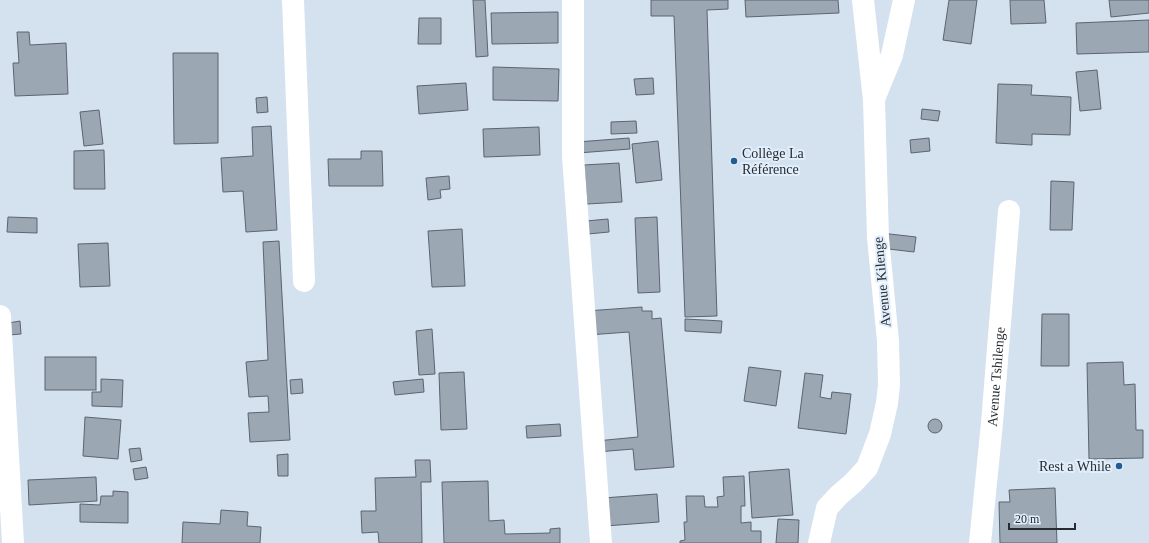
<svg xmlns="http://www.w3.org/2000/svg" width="1149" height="543" font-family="'Times New Roman',serif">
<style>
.building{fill:#9ca7b4;stroke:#5b6571}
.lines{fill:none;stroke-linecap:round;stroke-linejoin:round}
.minor{stroke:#fff;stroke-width:22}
.poi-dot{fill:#215c93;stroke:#e1eefb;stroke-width:1.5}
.labels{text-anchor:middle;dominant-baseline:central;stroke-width:4;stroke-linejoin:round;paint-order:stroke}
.poi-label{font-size:14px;fill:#272c31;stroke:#e1eefb;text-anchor:start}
.street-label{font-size:14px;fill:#272c31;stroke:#e1eefb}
</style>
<rect width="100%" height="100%" fill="#d4e1ee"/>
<!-- building -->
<g class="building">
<polygon points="473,0 485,0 488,56 476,57"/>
<polygon points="651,0 728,0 728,9 707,10 717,316 685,317 674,16 651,16"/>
<polygon points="745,0 838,0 839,13 746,17"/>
<polygon points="949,0 977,0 971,44 943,40"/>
<polygon points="1010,0 1044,0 1046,23 1011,24"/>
<polygon points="1109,0 1149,0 1149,13 1111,17"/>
<polygon points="558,12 558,43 492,44 491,13"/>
<polygon points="419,18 441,18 441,44 418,44"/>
<polygon points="1149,20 1149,52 1077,54 1076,23"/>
<polygon points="17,32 29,32 30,45 66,43 68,94 15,96 13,63 19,63"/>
<polygon points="173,53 218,53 218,143 174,144"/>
<polygon points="493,67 559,69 558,101 493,100"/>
<polygon points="1097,70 1101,109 1080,111 1076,72"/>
<polygon points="653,78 654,94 636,95 634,79"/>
<polygon points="466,83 468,110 419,114 417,86"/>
<polygon points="998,84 1032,85 1031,95 1071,97 1070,135 1032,134 1032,145 996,143"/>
<polygon points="267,97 268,112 257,113 256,98"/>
<polygon points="922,109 940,111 938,121 921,119"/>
<polygon points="99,110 103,144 84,146 80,112"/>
<polygon points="636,121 637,133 611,134 611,122"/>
<polygon points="271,126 277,230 246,232 243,191 223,192 221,158 253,156 252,127"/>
<polygon points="539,127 540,155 484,157 483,129"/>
<polygon points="629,138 630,149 578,153 577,142"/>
<polygon points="929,138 930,151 911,153 910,140"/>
<polygon points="658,141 662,180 636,183 632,144"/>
<polygon points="104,150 105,189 74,189 74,151"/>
<polygon points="361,151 382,151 383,186 329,186 328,159 361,159"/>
<polygon points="619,163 622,202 587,204 584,165"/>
<polygon points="449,176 450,189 440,190 441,198 428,200 426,178"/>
<polygon points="1051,181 1074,182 1072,230 1050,230"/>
<polygon points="8,217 37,218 37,233 7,232"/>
<polygon points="657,217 660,292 638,293 635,218"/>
<polygon points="608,219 609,232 588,234 586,221"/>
<polygon points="462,229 465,286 432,287 428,231"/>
<polygon points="881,233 916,237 914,252 880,248"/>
<polygon points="279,241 290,440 250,442 248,413 269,412 268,396 249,397 246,362 268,360 263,242"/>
<polygon points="108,243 110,286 80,287 78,244"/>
<polygon points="642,307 642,311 652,311 652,319 661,318 674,467 635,470 633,449 597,452 596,441 638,437 629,332 588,335 586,311"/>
<polygon points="1042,314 1069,314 1069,366 1041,366"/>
<polygon points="685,319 722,321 721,333 685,331"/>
<polygon points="20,321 21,334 9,335 8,323"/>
<polygon points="432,329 435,374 419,375 416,331"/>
<rect x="45" y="357" width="51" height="33"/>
<polygon points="1123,362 1124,385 1135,384 1136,430 1143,430 1143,458 1089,459 1087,363"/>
<polygon points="749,367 781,371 776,406 744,401"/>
<polygon points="464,372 467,429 441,430 439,373"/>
<polygon points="805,373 823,375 820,397 831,399 832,392 851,394 846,434 798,428"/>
<polygon points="101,379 123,380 122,407 92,406 92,392 101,392"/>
<polygon points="302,379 303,393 291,394 290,380"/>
<polygon points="423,379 424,392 395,395 393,382"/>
<polygon points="85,417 121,420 118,459 83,456"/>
<circle cx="935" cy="426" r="7"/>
<polygon points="560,424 561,436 527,438 526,426"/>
<polygon points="140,448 142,460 131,462 129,449"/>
<polygon points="288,454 288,476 278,476 277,455"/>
<polygon points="415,460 430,460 431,482 421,482 422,543 379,543 378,532 362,533 361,511 376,511 375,478 416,477"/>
<polygon points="146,467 148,478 135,480 133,469"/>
<polygon points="789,469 793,515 752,518 749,472"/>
<polygon points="744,476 745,506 741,506 741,523 751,522 751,531 761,531 761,543 680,543 680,541 685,540 684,522 687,522 686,496 704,496 705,507 718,507 717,497 724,496 723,477"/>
<polygon points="96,477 97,501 29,505 28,480"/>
<polygon points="488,481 489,521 504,520 505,534 550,533 550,529 560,528 560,543 444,543 442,482"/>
<polygon points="1055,488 1057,543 1000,543 999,502 1010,502 1009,490"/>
<polygon points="113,491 128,492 128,523 80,522 80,504 100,505 101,496 113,496"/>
<polygon points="657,494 659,522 605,526 603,498"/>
<polygon points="221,510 248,512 247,526 261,527 260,543 182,543 183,522 220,524"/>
<polygon points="778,519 799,520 798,543 776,543"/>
</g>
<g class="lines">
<!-- minor -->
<g class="minor">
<polyline points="293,0 304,281"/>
<polyline points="573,0 573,156 601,543"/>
<polyline points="874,99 892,55 904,0"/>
<polyline points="0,316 13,543"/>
<polyline points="819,543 827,508 839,495 853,483 867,468 880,434 887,403 889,385 888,341 878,238 874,100 863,0"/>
<path id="s1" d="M 980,543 L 992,423 L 1009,211"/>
</g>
</g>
<!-- markers -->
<g class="poi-dot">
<circle cx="734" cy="161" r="4"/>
<circle cx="1119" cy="466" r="4"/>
</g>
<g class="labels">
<!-- poi labels -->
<g class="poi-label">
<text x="742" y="153">Collège La<tspan x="742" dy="16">Référence</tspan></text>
<text x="1111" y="466" text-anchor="end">Rest a While</text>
</g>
<!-- street labels -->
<g class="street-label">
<text transform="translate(882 282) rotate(-95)">Avenue Kilenge</text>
<text stroke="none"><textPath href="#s1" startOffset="167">Avenue Tshilenge</textPath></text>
</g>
</g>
<!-- scale -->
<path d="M1009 523v6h66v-6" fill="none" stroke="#272c31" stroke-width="2"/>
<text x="1015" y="523" font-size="12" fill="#272c31" stroke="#e1eefb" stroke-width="3" paint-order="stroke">20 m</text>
</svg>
